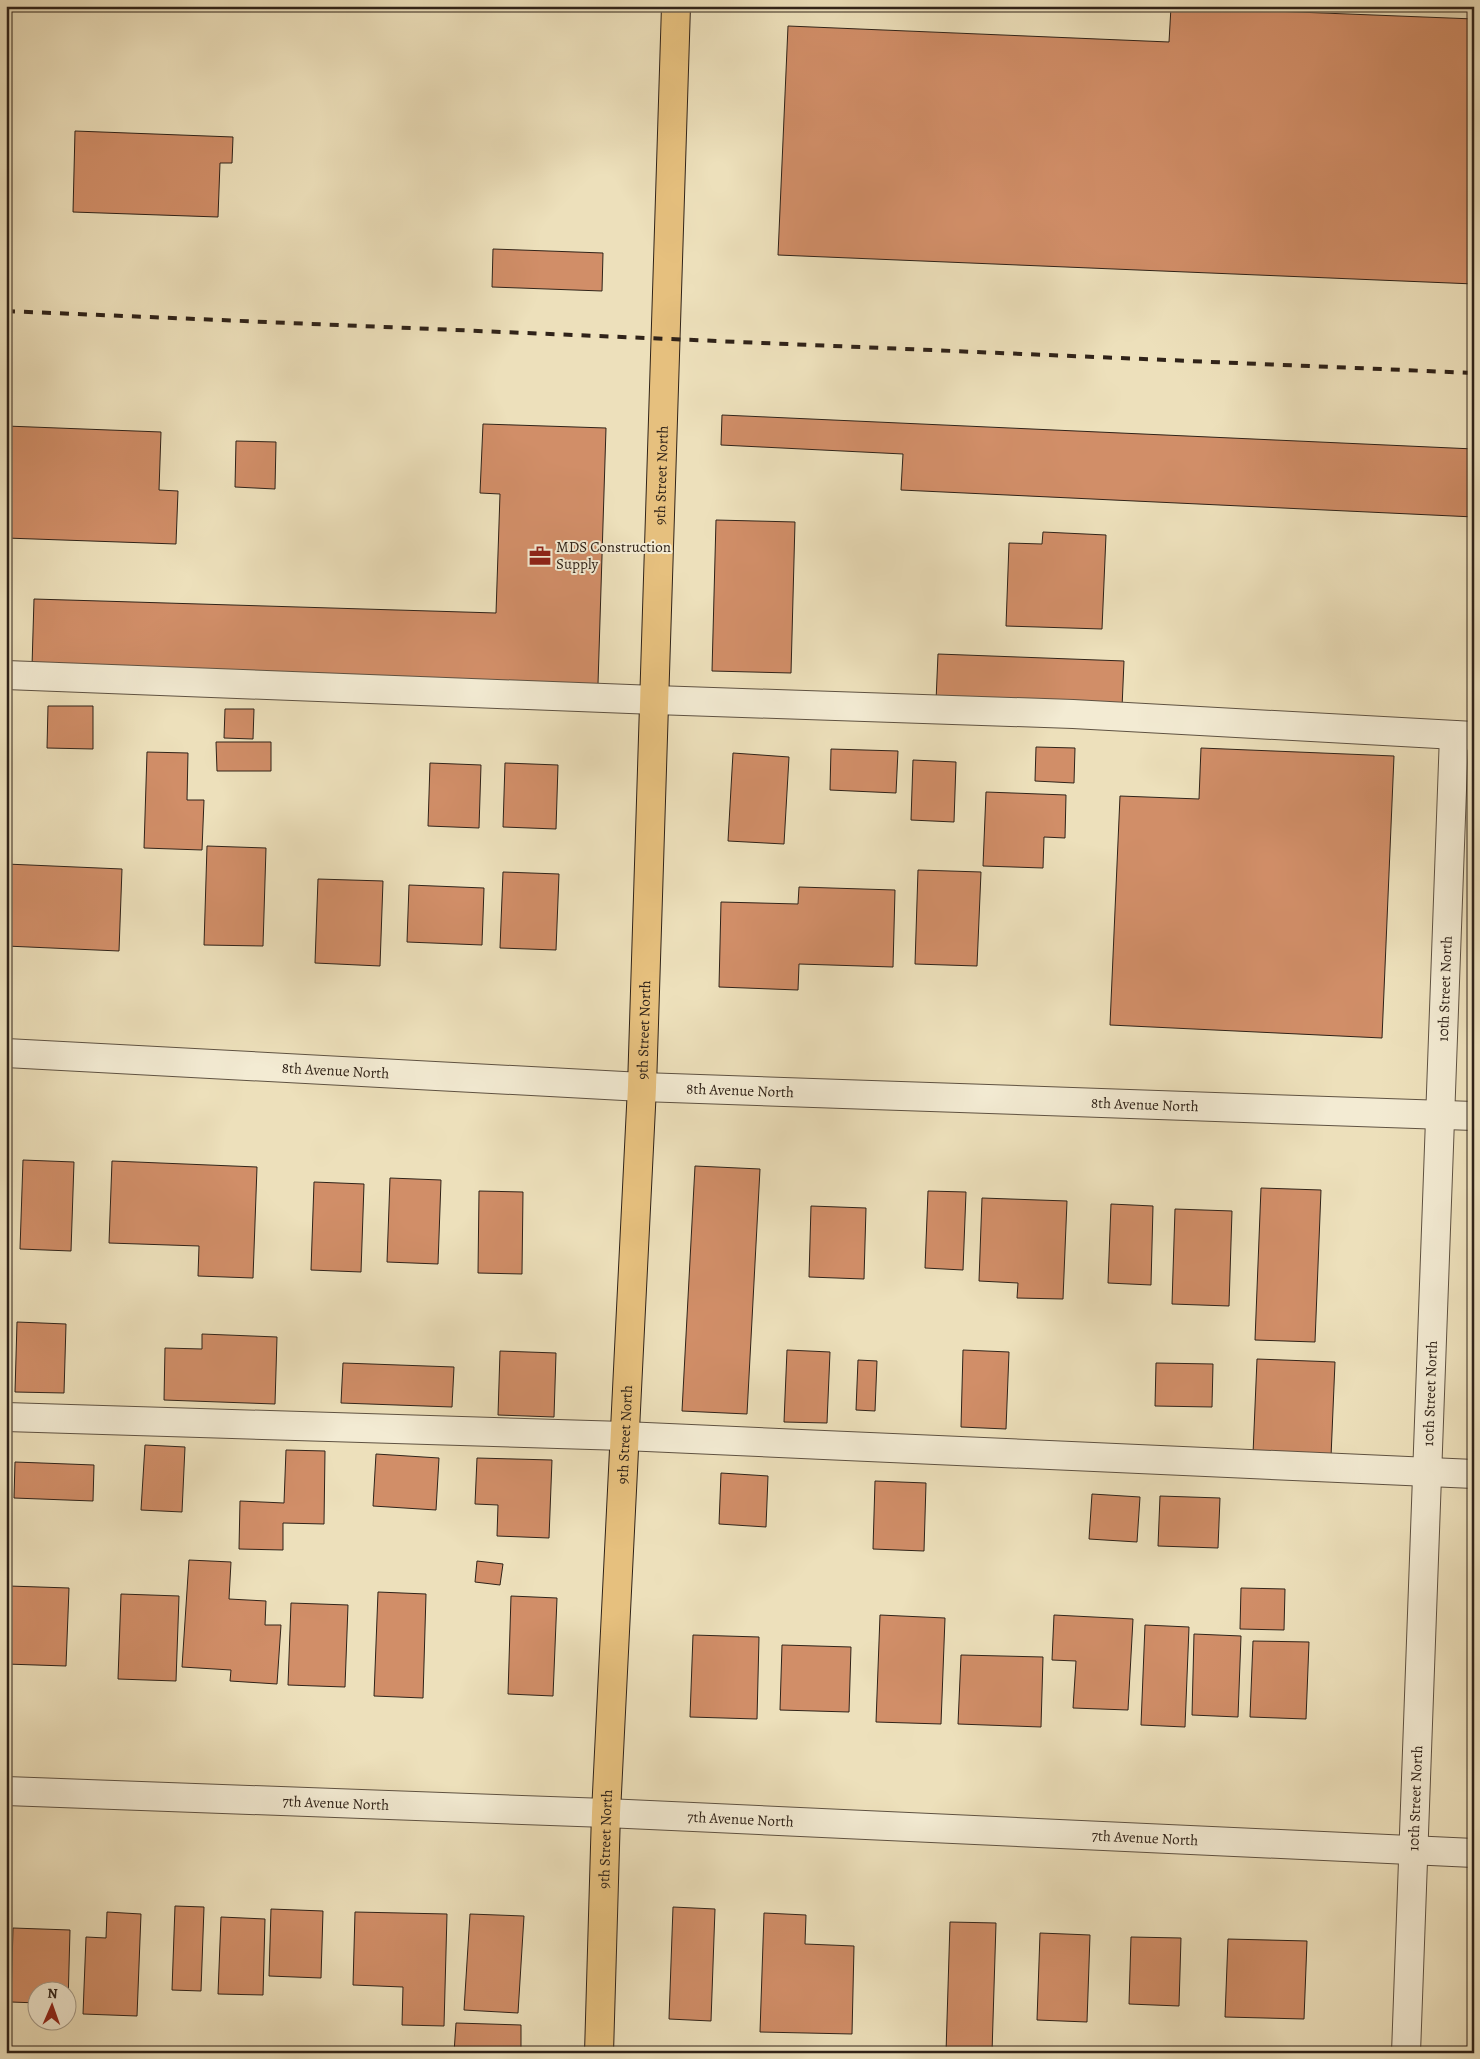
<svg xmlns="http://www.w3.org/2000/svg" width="1480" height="2059" font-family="Alegreya,serif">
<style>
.building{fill:#d18e68;stroke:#302319}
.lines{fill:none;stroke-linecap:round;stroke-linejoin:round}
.minor-casing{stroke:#5f5242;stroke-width:30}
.major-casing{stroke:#302319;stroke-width:30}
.minor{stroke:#f3ebd3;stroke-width:28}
.major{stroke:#e6c07e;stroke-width:28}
.rail{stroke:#302319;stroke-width:4;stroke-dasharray:9 9;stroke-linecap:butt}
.labels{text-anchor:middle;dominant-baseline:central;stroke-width:4;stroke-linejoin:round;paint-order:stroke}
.street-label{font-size:15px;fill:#302319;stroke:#f3ebd3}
.poi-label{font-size:15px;fill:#302319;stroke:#f3ebd3;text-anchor:start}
</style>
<rect width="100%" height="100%" fill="#ede0bb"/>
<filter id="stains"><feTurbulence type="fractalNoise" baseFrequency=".004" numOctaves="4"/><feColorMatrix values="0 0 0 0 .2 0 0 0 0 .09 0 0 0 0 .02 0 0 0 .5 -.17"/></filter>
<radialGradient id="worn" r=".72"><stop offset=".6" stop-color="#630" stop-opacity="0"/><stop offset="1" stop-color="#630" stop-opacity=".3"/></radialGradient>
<!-- building -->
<g class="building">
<polygon points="1171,7 1474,19 1474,284 778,255 788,26 1169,42"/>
<polygon points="75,131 233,137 232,163 220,163 218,217 73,212"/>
<polygon points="493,249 603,253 602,291 492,287"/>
<polygon points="722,415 1474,449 1474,517 901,490 903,454 721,445"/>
<polygon points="483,424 606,428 598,684 32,666 34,599 496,613 500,494 480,493"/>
<polygon points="6,426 161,432 159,490 178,491 176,544 6,538"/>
<polygon points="236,441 276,442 275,489 235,487"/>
<polygon points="716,520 795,522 791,673 712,671"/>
<polygon points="1043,532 1106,535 1102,629 1006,626 1009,543 1042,544"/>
<polygon points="938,654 1124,661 1122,708 936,701"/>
<polygon points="48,706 93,706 93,749 47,748"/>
<polygon points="225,709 254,709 253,739 224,738"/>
<polygon points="216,742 271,742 271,771 217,771"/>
<polygon points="1036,747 1075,748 1074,783 1035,781"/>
<polygon points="1201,748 1394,756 1382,1038 1110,1025 1120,796 1199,799"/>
<polygon points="831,749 898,751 896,793 830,790"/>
<polygon points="147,752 188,753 187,800 204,800 202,850 144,848"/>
<polygon points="733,753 789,757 784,844 728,841"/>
<polygon points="913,760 956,762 954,822 911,820"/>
<polygon points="430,763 481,765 479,828 428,826"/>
<polygon points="505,763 558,765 556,829 503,827"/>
<polygon points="986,792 1066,795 1065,838 1044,837 1043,868 983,866"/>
<polygon points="207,846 266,848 263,946 204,945"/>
<polygon points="6,864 122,869 119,951 6,946"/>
<polygon points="918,870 981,872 977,966 915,964"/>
<polygon points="503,872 559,874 556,950 500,948"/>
<polygon points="318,879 383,881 380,966 315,963"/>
<polygon points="409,885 484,888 482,945 407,942"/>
<polygon points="799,887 895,890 893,967 799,964 798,990 719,987 721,902 798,904"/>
<polygon points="23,1160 74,1162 71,1251 20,1249"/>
<polygon points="112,1161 257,1167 253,1278 198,1276 199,1246 109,1243"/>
<polygon points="695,1166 760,1169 747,1414 682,1411"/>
<polygon points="390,1178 441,1180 438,1264 387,1262"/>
<polygon points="314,1182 364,1184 361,1272 311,1270"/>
<polygon points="1261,1188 1321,1190 1315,1342 1255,1340"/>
<polygon points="479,1191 523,1192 522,1274 478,1273"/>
<polygon points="928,1191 966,1192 963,1270 925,1268"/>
<polygon points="982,1198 1067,1201 1063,1299 1017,1298 1018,1283 979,1281"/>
<polygon points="1111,1204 1153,1206 1151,1285 1108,1283"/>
<polygon points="811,1206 866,1208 864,1279 809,1277"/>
<polygon points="1175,1209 1232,1211 1229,1306 1172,1304"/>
<polygon points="17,1322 66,1324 64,1393 15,1392"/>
<polygon points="202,1334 277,1337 275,1404 164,1400 165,1348 202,1349"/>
<polygon points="787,1350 830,1352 827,1423 784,1422"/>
<polygon points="963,1350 1009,1352 1006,1429 961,1427"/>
<polygon points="500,1351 556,1353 554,1417 498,1415"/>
<polygon points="1257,1359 1335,1362 1331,1457 1253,1454"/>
<polygon points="858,1360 877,1361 875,1411 856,1410"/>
<polygon points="343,1363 454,1367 452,1407 341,1403"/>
<polygon points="1156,1363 1213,1364 1212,1407 1155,1406"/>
<polygon points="145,1445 185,1447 182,1512 141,1510"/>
<polygon points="286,1450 325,1451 324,1524 283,1523 283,1550 239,1549 240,1501 284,1503"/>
<polygon points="376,1454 439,1458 436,1510 373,1506"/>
<polygon points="477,1458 552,1460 549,1538 497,1536 498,1505 475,1504"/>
<polygon points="15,1462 94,1465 93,1501 14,1498"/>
<polygon points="721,1473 768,1476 766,1527 719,1524"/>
<polygon points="875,1481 926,1483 924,1551 873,1549"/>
<polygon points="1092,1494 1140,1497 1137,1542 1089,1539"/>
<polygon points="1160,1496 1220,1498 1218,1548 1158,1546"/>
<polygon points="189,1560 231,1562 229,1599 266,1601 265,1625 281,1625 277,1684 230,1681 231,1670 182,1667"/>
<polygon points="477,1561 503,1564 500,1585 475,1582"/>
<polygon points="9,1586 69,1588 66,1666 6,1664"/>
<polygon points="1241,1588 1285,1589 1284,1630 1240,1629"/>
<polygon points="378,1592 426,1594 423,1698 374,1696"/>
<polygon points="121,1594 179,1596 176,1681 118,1679"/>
<polygon points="511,1596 557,1598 553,1696 508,1694"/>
<polygon points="291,1603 348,1605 345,1687 288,1685"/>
<polygon points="880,1615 945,1618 941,1724 876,1722"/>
<polygon points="1054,1615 1133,1619 1128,1710 1073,1708 1076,1661 1052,1660"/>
<polygon points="1145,1625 1189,1627 1185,1727 1141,1725"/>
<polygon points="1194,1634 1241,1636 1238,1717 1192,1715"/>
<polygon points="693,1635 759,1637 757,1719 690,1717"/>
<polygon points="1253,1641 1309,1642 1306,1719 1250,1717"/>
<polygon points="782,1645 851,1647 849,1712 780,1710"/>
<polygon points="961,1655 1043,1657 1041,1727 958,1724"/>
<polygon points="175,1906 204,1907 201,1991 172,1990"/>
<polygon points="673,1907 715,1909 711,2021 669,2019"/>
<polygon points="271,1909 323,1911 321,1978 269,1976"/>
<polygon points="107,1912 141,1914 137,2016 83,2014 86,1937 106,1938"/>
<polygon points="355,1912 447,1914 444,2026 402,2025 403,1987 353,1985"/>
<polygon points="764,1913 806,1915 805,1944 854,1946 852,2034 760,2032"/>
<polygon points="470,1914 524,1916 518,2013 464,2010"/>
<polygon points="221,1917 265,1919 263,1995 218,1994"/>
<polygon points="950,1922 996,1923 992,2053 946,2053"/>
<polygon points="13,1928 70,1930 68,2004 68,1992 38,1992 38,2003 11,2002"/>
<polygon points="1040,1933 1090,1935 1087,2022 1037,2020"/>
<polygon points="1131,1937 1181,1938 1179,2006 1129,2004"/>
<polygon points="1228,1939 1307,1941 1304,2019 1225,2017"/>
<polygon points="456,2023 521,2025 521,2053 454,2053"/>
</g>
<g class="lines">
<!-- minor casing -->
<g class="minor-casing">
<g id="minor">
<polyline points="6,675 655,700 1073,714 1474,736"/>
<path id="s1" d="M 6,1053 L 642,1087 L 1474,1116"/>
<polyline points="6,1417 624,1436 1474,1474"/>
<path id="s2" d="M 6,1791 L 606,1813 L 1474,1853"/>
<path id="s3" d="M 1406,2053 L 1454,735"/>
</g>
</g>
<!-- major casing -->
<g class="major-casing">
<g id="major">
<path id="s4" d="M 599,2053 L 606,1813 L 642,1087 L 676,6"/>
</g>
</g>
<!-- minor -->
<use href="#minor" class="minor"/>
<!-- major -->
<use href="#major" class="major"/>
<!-- rail -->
<polyline class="rail" points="6,311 1474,373"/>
</g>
<!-- icons -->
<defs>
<g id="office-bare" transform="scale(1.725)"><path d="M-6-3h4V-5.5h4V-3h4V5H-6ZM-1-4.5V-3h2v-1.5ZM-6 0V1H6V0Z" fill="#8f2418" stroke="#f3ebd3" stroke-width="2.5" paint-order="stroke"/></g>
</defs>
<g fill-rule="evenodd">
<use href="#office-bare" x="540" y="556"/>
</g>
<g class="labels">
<!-- street labels -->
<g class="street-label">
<text stroke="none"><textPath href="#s4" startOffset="1579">9th Street North</textPath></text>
<text stroke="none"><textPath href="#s3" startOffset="1065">10th Street North</textPath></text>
<text stroke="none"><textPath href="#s4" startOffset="1024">9th Street North</textPath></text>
<text stroke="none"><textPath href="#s1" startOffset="330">8th Avenue North</textPath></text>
<text stroke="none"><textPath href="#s1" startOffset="735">8th Avenue North</textPath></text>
<text stroke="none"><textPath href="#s1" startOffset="1140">8th Avenue North</textPath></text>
<text stroke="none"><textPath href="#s3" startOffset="660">10th Street North</textPath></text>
<text stroke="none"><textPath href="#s4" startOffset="619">9th Street North</textPath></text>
<text stroke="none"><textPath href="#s3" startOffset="255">10th Street North</textPath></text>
<text stroke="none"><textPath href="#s2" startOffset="330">7th Avenue North</textPath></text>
<text stroke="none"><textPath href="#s2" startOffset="735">7th Avenue North</textPath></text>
<text stroke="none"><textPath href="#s2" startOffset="1140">7th Avenue North</textPath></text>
<text stroke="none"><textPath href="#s4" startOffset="214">9th Street North</textPath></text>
</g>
<!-- poi labels -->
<g class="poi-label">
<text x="556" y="547">MDS Construction<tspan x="556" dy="17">Supply</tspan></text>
</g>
</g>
<!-- margin -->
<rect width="1480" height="2059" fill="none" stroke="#ede0bb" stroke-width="25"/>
<rect x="8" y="8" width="1465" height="2044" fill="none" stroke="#302319" stroke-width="2.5"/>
<rect x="12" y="12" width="1455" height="2034" fill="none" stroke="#302319"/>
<!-- north arrow -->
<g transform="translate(52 2006) rotate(2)"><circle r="24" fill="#f3ebd3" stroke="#a59b89"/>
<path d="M0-4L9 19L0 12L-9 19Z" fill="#8f2418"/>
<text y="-8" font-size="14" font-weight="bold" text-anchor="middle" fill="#302319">N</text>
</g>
<rect width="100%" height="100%" filter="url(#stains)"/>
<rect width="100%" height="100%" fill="url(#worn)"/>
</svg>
